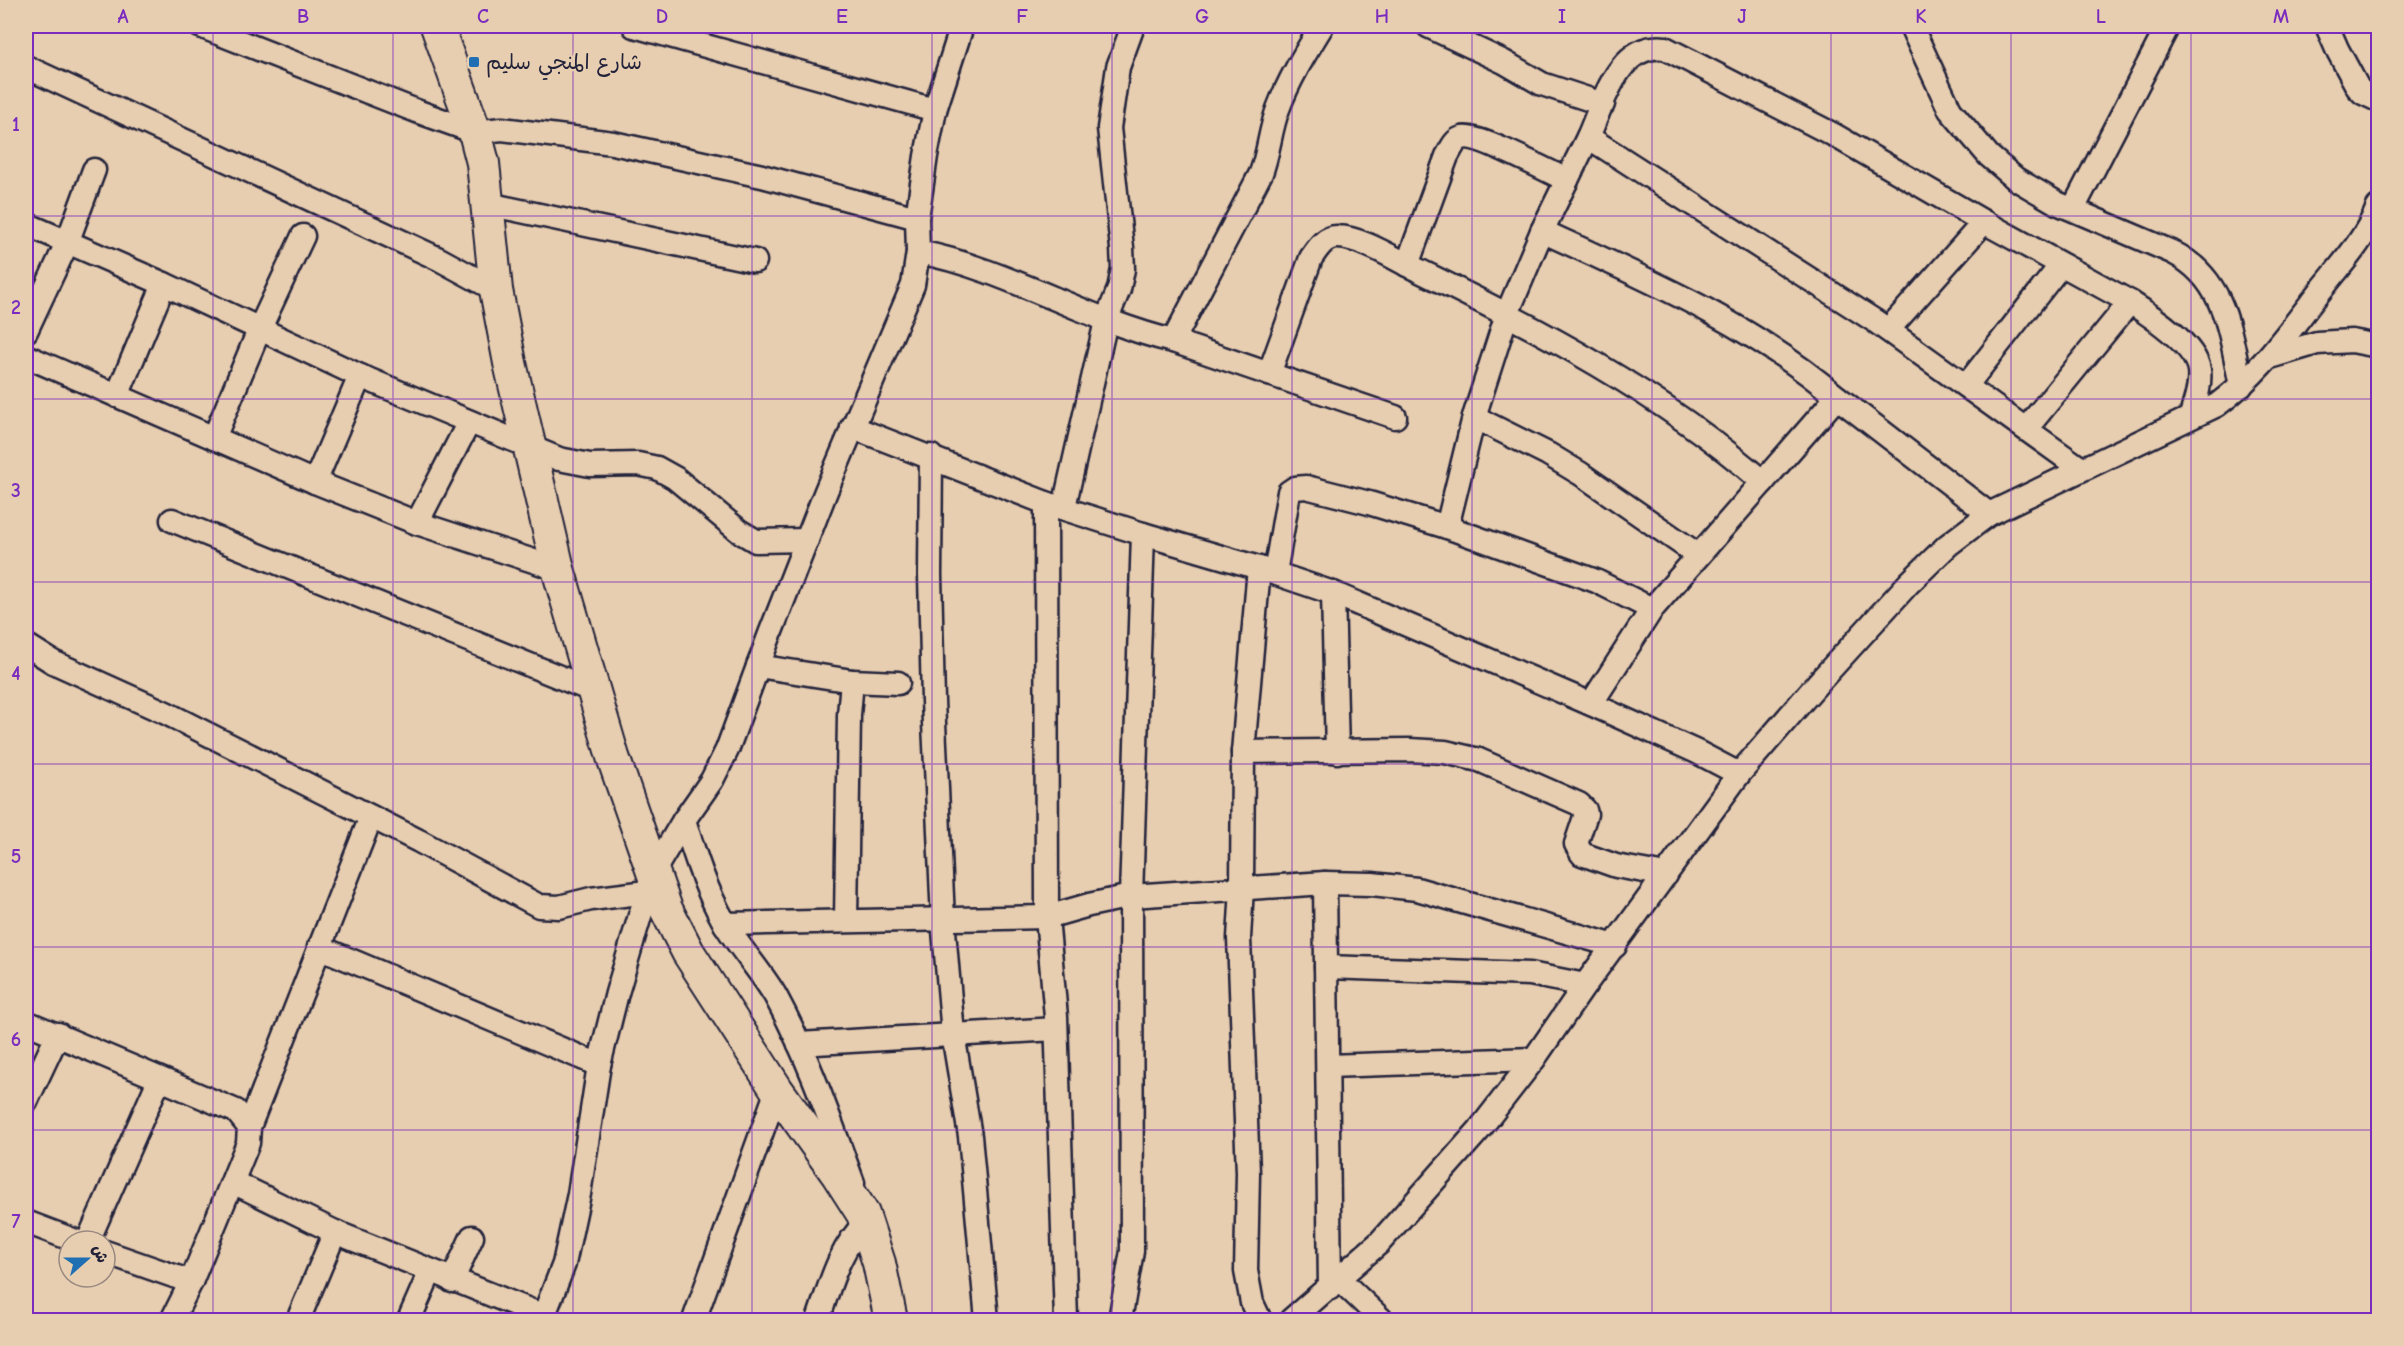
<svg xmlns="http://www.w3.org/2000/svg" width="2404" height="1346" font-family="'Comic Neue','Playpen Sans Arabic',sans-serif">
<style>
.lines{fill:none;stroke-linecap:round;stroke-linejoin:round}
.street-casing{stroke:#22223b;stroke-width:27}
.secondary-casing{stroke:#22223b;stroke-width:36}
.street{stroke:#e8ceb0;stroke-width:22}
.secondary{stroke:#e8ceb0;stroke-width:32}
.grid{fill:none;stroke:#7b2cbf;stroke-width:1.5;stroke-opacity:0.55}
.poi-dot{fill:#1f6fb2;stroke:#e8ceb0;stroke-width:2}
.labels{text-anchor:middle;dominant-baseline:central;stroke-width:4.5;stroke-linejoin:round;paint-order:stroke}
.poi-label{font-size:21px;fill:#22223b;stroke:#e8ceb0;text-anchor:start}
.neatline{fill:none;stroke:#7b2cbf;stroke-width:2}
.grid-label{font-size:20px;text-anchor:middle;font-weight:bold;fill:#7b2cbf}
</style>
<rect width="100%" height="100%" fill="#e8ceb0"/>
<filter id="ink" filterUnits="userSpaceOnUse"><feTurbulence type="fractalNoise" baseFrequency=".0167" numOctaves="2"/><feDisplacementMap in="SourceGraphic" scale="12" xChannelSelector="R" yChannelSelector="G"/><feConvolveMatrix kernelMatrix="1 2 1 2 8 2 1 2 1" color-interpolation-filters="sRGB"/></filter>
<g filter="url(#ink)">
<g class="lines">
<!-- street casing -->
<g class="street-casing">
<g id="street">
<polyline points="200,26 419,112 475,132 502,129 613,143 762,176 917,218"/>
<polyline points="634,26 935,110"/>
<polyline points="1428,26 1504,62 1542,84 1603,104"/>
<path d="M 1911,26 L 1950,110 L 1989,156 L 2016,179 L 2057,203 L 2172,252 C 2226,279 2230,333 2241,386"/>
<polyline points="2327,26 2337,49 2358,88 2363,93 2378,100"/>
<polyline points="26,67 439,259 496,290"/>
<path d="M 1588,137 C 1603,104 1618,42 1665,48 L 1834,135 L 1984,222 L 2130,302 C 2150,315 2195,344 2199,370 C 2201,386 2195,401 2191,416"/>
<polyline points="488,204 755,261"/>
<polyline points="2073,209 2168,26"/>
<polyline points="26,224 164,284 360,376 559,459 590,465 638,464 657,468 675,478 739,531 756,541 807,540"/>
<path d="M 918,252 C 1005,268 1085,320 1173,341 L 1395,417"/>
<path d="M 1407,265 L 1447,156 C 1451,150 1454,140 1462,138 C 1477,133 1549,172 1567,180"/>
<polyline points="1888,330 1984,222"/>
<polyline points="26,331 67,243 94,170"/>
<path d="M 1173,341 L 1261,173 C 1269,152 1270,130 1278,109 C 1289,79 1306,52 1322,26"/>
<polyline points="26,356 315,482 417,523 558,569"/>
<polyline points="2270,357 2317,343 2352,341 2378,346"/>
<path d="M 1269,374 L 1311,258 C 1318,248 1325,236 1338,237 C 1363,238 1396,260 1418,270 C 1539,329 1661,393 1763,482"/>
<polyline points="1966,386 2061,265"/>
<polyline points="117,396 164,284"/>
<path d="M 1837,397 C 1752,324 1644,278 1542,231 L 1588,137 L 1875,321 L 2080,468"/>
<polyline points="1474,417 1548,454 1581,474 1698,555"/>
<polyline points="852,427 1046,503 1143,534 1259,568 1333,593 1591,704 1697,752 1739,774"/>
<polyline points="2026,429 2130,302"/>
<polyline points="214,438 260,328 303,236"/>
<polyline points="931,456 930,575 933,701 943,919 953,1034 970,1136 987,1320"/>
<polyline points="315,482 360,376"/>
<polyline points="1046,503 1047,917 1056,1017 1066,1320"/>
<polyline points="1064,507 1106,321 1119,289 1123,269 1122,248 1109,128 1118,67 1133,26"/>
<polyline points="172,520 594,691"/>
<polyline points="417,523 469,422"/>
<polyline points="1447,527 1474,417 1507,314 1542,231"/>
<polyline points="1259,568 1243,752 1242,888 1239,938 1248,1173 1246,1271 1252,1303 1260,1320"/>
<polyline points="1275,573 1289,492 1295,488 1306,487 1369,503 1447,527 1596,581 1652,609 1837,397 1989,514"/>
<polyline points="1333,593 1337,752"/>
<polyline points="26,645 53,662 166,713 419,841 539,906 559,907 591,899 647,892"/>
<polyline points="758,666 852,681 849,715 846,920"/>
<polyline points="852,681 898,683"/>
<polyline points="1591,704 1652,609"/>
<polyline points="1243,752 1409,750 1445,752 1479,760 1579,804 1585,810 1586,814 1576,844 1582,854 1616,866 1666,875"/>
<polyline points="684,820 712,780 727,750 770,634 826,491 913,285 918,252 917,218 926,156 935,110 962,26"/>
<polyline points="1325,883 1330,1288"/>
<polyline points="725,924 1047,917 1089,905 1131,896 1325,883 1372,884 1417,889 1615,946"/>
<polyline points="319,947 599,1065"/>
<polyline points="1326,967 1530,974 1585,985"/>
<polyline points="26,1022 236,1111 249,1127 248,1143 191,1282 172,1320"/>
<polyline points="799,1044 1056,1029"/>
<polyline points="1328,1066 1534,1059"/>
<polyline points="26,1102 58,1034"/>
<polyline points="249,1127 371,817"/>
<polyline points="233,1182 335,1232 544,1316"/>
<polyline points="26,1222 76,1241"/>
<polyline points="88,1241 159,1080"/>
<polyline points="105,1252 191,1282"/>
<polyline points="1339,1279 1382,1320"/>
<polyline points="452,1281 472,1237"/>
<polyline points="298,1320 335,1232"/>
<polyline points="409,1320 430,1272"/>
<path d="M 542,1320 L 564,1264 L 579,1194 L 599,1065 L 617,993 L 653,872 L 684,820 C 695,856 706,890 724,922 C 739,948 761,971 776,997 C 808,1056 830,1120 853,1183"/>
<polyline points="694,1320 777,1090"/>
<path d="M 818,1320 C 830,1285 839,1249 866,1222"/>
<polyline points="1120,1320 1132,1251 1131,896 1143,534"/>
<path d="M 1291,1320 L 1379,1243 L 1479,1130 L 1534,1059 L 1585,985 L 1739,774 L 1818,683 L 1909,583 L 1948,545 L 1989,514 L 2217,405 C 2262,371 2284,337 2318,294 C 2340,266 2365,240 2378,207"/>
</g>
</g>
<!-- secondary casing -->
<g class="secondary-casing">
<polyline id="secondary" points="437,26 475,132 483,163 496,290 510,363 558,569 613,757 653,872 666,909 688,952 777,1090 838,1175 863,1214 879,1263 891,1320"/>
</g>
<!-- street -->
<use href="#street" class="street"/>
<!-- secondary -->
<use href="#secondary" class="secondary"/>
</g>
</g>
<!-- grid -->
<path class="grid" d="M 213,26 L 213,1320M 393,26 L 393,1320M 573,26 L 573,1320M 752,26 L 752,1320M 932,26 L 932,1320M 1112,26 L 1112,1320M 1292,26 L 1292,1320M 1472,26 L 1472,1320M 1652,26 L 1652,1320M 1831,26 L 1831,1320M 2011,26 L 2011,1320M 2191,26 L 2191,1320M 26,216 L 2378,216M 26,399 L 2378,399M 26,582 L 2378,582M 26,764 L 2378,764M 26,947 L 2378,947M 26,1130 L 2378,1130"/>
<!-- markers -->
<rect class="poi-dot" x="468" y="56" width="12" height="12" rx="3"/>
<g class="labels">
<!-- poi labels -->
<g class="poi-label">
<text x="486" y="62">شارع المنجي سليم</text>
</g>
</g>
<!-- margin -->
<rect width="2404" height="1346" fill="none" stroke="#e8ceb0" stroke-width="66"/>
<!-- north arrow -->
<g transform="translate(87 1259) rotate(69)"><circle r="28" fill="#e8ceb0" stroke="#998981" stroke-width="1.5"/>
<path d="M0-4.5L10 22L0 15L-10 22Z" fill="#1f6fb2"/>
<text y="-9" font-size="16" font-weight="bold" text-anchor="middle" fill="#22223b">ش</text>
</g>
<rect x="33" y="33" width="2338" height="1280" class="neatline"/>
<g class="grid-label">
<text x="123" y="23">A</text>
<text x="303" y="23">B</text>
<text x="483" y="23">C</text>
<text x="662" y="23">D</text>
<text x="842" y="23">E</text>
<text x="1022" y="23">F</text>
<text x="1202" y="23">G</text>
<text x="1382" y="23">H</text>
<text x="1562" y="23">I</text>
<text x="1742" y="23">J</text>
<text x="1921" y="23">K</text>
<text x="2101" y="23">L</text>
<text x="2281" y="23">M</text>
<text x="16" y="131">1</text>
<text x="16" y="314">2</text>
<text x="16" y="497">3</text>
<text x="16" y="680">4</text>
<text x="16" y="863">5</text>
<text x="16" y="1046">6</text>
<text x="16" y="1228">7</text>
</g>
</svg>
